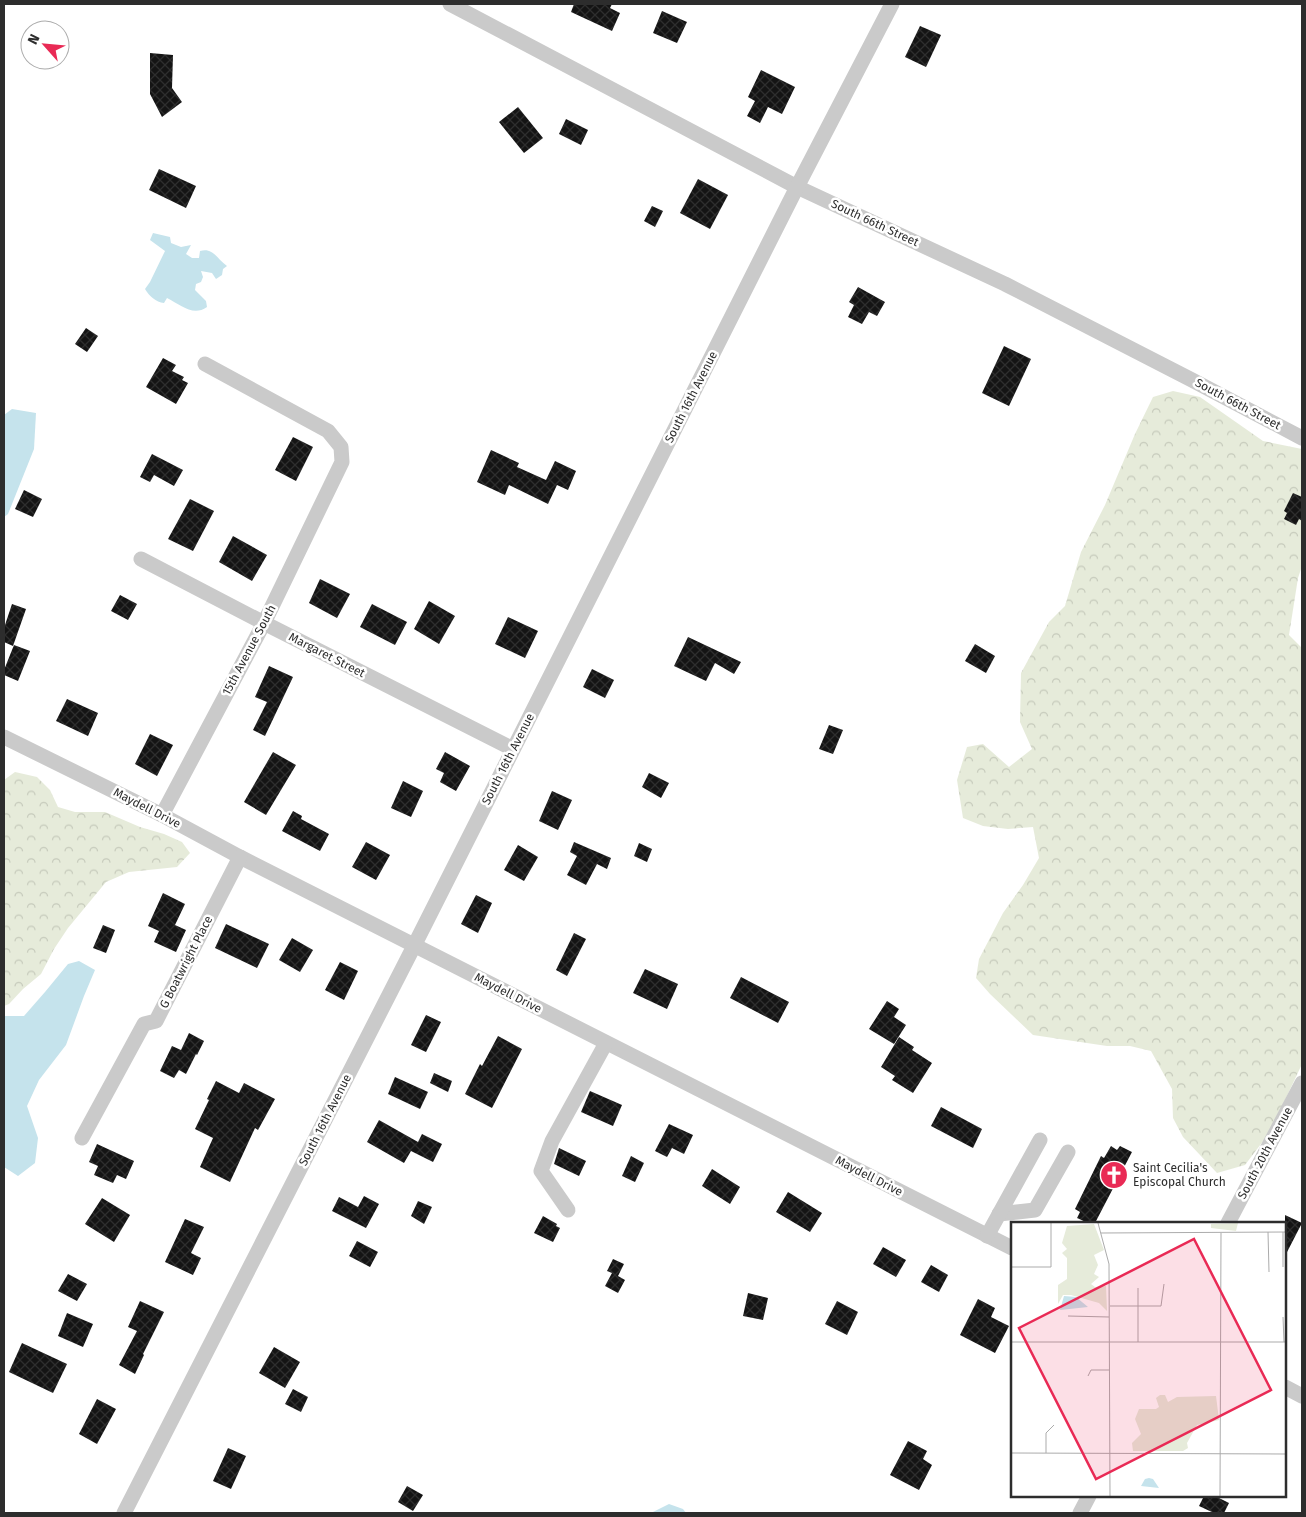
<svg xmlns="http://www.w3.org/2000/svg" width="1306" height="1517" font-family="'Fira Sans',sans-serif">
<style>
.forest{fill:url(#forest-crowns)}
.water{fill:#c5e3ec}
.building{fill:url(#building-cross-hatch)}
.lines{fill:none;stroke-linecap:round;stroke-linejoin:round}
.minor{stroke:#cacaca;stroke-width:15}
.labels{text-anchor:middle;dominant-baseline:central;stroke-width:5;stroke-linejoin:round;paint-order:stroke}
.street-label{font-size:12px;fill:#2d2d2d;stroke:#fff}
.poi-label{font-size:12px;fill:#2d2d2d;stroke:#fff;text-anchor:start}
.inset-road{fill:none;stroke:#ababab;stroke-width:1}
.view{fill:#e92a55;fill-opacity:0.15;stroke:#e92a55;stroke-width:2.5}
.inset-edge{fill:none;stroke:#2d2d2d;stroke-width:2.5}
</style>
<defs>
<pattern id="forest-crowns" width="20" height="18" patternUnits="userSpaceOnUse" patternTransform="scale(1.25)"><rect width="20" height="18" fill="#e6ebda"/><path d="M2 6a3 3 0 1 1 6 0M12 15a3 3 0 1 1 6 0" fill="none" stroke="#c6cabb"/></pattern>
<pattern id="building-cross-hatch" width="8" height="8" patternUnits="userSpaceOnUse" patternTransform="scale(1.25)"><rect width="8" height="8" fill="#141414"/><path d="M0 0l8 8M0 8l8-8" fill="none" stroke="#2e2e2e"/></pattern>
</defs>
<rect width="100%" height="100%" fill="#fff"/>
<!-- forest -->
<g class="forest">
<polygon points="1173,391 1200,397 1263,441 1302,449 1302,566 1298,578 1289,635 1302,648 1302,1064 1270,1132 1245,1165 1217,1173 1183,1137 1173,1118 1172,1089 1151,1051 1130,1046 1107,1046 1033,1035 990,994 976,978 979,959 1003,913 1023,885 1039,858 1033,827 1008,829 983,826 963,818 957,780 967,747 983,744 1009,767 1032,749 1020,722 1021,673 1049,622 1065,606 1081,552 1105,505 1135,434 1153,397"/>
<polygon points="15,772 37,777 50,790 58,807 75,812 105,812 140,827 164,834 182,842 190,853 177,867 129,872 106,882 68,928 54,949 41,974 23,989 9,1004 4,1006 4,780"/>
</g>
<!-- water -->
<g class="water">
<path d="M 153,233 L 170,237 L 171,243 L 181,247 L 191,245 L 186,254 L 192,258 L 199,258 L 200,251 C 213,247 217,259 227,266 L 223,269 L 222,275 L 216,279 L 212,273 L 201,271 L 203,277 L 201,282 L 196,284 L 195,290 L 206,301 L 207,307 C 193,317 181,305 167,298 L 164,303 C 156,302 149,296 145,289 L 150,282 L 165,251 L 150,240 Z"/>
<polygon points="12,409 36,413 34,449 8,514 4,517 4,415"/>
<polygon points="79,961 95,970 84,996 66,1045 39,1080 27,1106 38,1138 35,1163 18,1176 4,1167 4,1016 24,1016 45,992 68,964"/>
<polygon points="669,1504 683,1509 686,1513 651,1513"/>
</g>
<!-- building -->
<g class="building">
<polygon points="574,4 612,4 610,8 620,13 612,31 571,12"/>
<polygon points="662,11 687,22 677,43 653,33"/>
<polygon points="920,26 941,35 926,67 905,57"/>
<polygon points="150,53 173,55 172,88 182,102 162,117 150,94"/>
<polygon points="761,70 795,87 782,114 768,107 760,123 747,116 755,101 748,97"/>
<polygon points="518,107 543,138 524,153 499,122"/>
<polygon points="566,119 588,130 581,145 559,134"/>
<polygon points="159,169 196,186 186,208 149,190"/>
<polygon points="698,179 728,195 710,229 680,213"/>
<polygon points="652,206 663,211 655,227 644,221"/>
<polygon points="858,287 885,302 877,316 869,312 862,324 848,317 854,305 849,302"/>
<polygon points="86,328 98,336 87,352 75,344"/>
<polygon points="1004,346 1031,359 1009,406 982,393"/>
<polygon points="163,358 176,365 172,371 184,377 182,380 188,383 176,404 146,387"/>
<polygon points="293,437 313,447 296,481 275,470"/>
<polygon points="491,450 519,463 517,467 546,480 555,461 576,471 568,490 557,485 548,504 509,485 505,495 477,482"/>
<polygon points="152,454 183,470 174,486 154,475 150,482 140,477"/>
<polygon points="24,490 42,499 33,517 15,509"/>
<polygon points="1293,493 1302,497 1302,521 1299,519 1296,525 1284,519 1287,513 1284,511"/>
<polygon points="190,499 214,511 193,551 168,539"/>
<polygon points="233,536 267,555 252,581 219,562"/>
<polygon points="320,579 350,594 337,618 309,603"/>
<polygon points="120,595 137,604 128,620 111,611"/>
<polygon points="429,601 455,616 439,644 414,629"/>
<polygon points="12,604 26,609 13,646 4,642 4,628"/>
<polygon points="372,604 407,622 395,645 360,627"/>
<polygon points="508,617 538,631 525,658 495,644"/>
<polygon points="688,637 741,662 734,674 715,663 706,681 674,666"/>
<polygon points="975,644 995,656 986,673 965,661"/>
<polygon points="14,645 30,651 18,681 4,675 4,670"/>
<polygon points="269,666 293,677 265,736 253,730 267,702 255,697"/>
<polygon points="592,669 614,680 605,698 583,687"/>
<polygon points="67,699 98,713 88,736 56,721"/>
<polygon points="829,725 843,730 833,754 819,749"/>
<polygon points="150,734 173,745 157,776 135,764"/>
<polygon points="273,752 296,765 266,815 244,802"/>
<polygon points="445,752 470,766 456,791 440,782 444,773 436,769"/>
<polygon points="649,773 669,783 661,798 642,787"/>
<polygon points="403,781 423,791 411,817 391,808"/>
<polygon points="552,791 572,800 558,830 539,821"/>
<polygon points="293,811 302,816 301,819 329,834 320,851 282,831"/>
<polygon points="366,842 390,855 376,880 352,867"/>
<polygon points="574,842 611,858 607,869 597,864 586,885 567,875 577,856 570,852"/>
<polygon points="639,843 652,849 647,862 634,856"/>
<polygon points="518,845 538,857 524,881 504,870"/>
<polygon points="163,893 185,904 175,925 186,930 176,952 154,942 159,931 148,926"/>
<polygon points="476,895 492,903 478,933 461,924"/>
<polygon points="226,924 269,944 257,968 215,948"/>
<polygon points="103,925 115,930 106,953 93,948"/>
<polygon points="574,933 586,939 567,976 556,970"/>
<polygon points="292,938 313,950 300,972 279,960"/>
<polygon points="340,962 358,971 344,1000 325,990"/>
<polygon points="645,969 678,984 667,1009 633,993"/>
<polygon points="741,977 789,1002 778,1023 730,998"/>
<polygon points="887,1001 899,1009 894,1017 906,1025 894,1044 869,1029"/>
<polygon points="426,1015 441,1022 426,1052 411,1045"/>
<polygon points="189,1033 204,1041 197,1055 196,1054 186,1074 179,1070 174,1078 160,1071 172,1046 181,1050"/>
<polygon points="498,1036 522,1049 492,1108 465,1094 480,1064 482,1066"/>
<polygon points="899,1037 914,1047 912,1050 932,1063 913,1093 892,1080 895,1076 881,1067"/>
<polygon points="434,1073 452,1081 448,1092 430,1083"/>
<polygon points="395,1077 428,1092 420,1109 388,1094"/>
<polygon points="216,1081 239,1093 244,1083 275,1099 258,1130 255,1128 230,1182 200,1167 213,1138 195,1129 209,1100 207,1099"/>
<polygon points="590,1091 622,1105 613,1126 581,1112"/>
<polygon points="941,1107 982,1129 973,1148 931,1126"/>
<polygon points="379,1120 418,1142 422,1134 442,1144 433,1162 411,1151 404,1163 367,1142"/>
<polygon points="669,1124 693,1135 684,1154 672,1148 667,1157 655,1151"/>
<polygon points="97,1144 134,1161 126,1179 117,1175 113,1183 94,1175 98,1166 89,1162"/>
<polygon points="1111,1146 1117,1150 1120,1146 1132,1152 1095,1223 1088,1223 1077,1218 1080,1212 1075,1209 1101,1156 1104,1158"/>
<polygon points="559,1148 586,1161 579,1176 554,1164"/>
<polygon points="631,1156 644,1163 635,1182 622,1176"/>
<polygon points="712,1169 740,1187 730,1204 702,1186"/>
<polygon points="788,1192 822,1213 810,1232 776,1212"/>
<polygon points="364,1196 379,1204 366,1228 332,1211 339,1197 358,1207"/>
<polygon points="102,1198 130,1215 114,1242 85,1224"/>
<polygon points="418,1201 432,1207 424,1224 411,1216"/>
<polygon points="1285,1215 1302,1223 1285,1256"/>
<polygon points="543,1216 557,1224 556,1226 560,1228 553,1242 534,1233"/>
<polygon points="185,1219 204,1227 191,1253 201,1258 193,1275 165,1262"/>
<polygon points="357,1241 378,1252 370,1267 349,1256"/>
<polygon points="883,1247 906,1260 896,1277 873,1264"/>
<polygon points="613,1259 624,1264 618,1276 625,1280 618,1293 605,1286 612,1273 607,1271"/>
<polygon points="931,1265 948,1275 939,1292 921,1282"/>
<polygon points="68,1274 87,1284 77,1301 58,1291"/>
<polygon points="748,1293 768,1298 763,1320 743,1316"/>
<polygon points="978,1299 995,1308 991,1317 1009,1326 995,1353 960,1335"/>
<polygon points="140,1301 164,1312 143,1354 144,1355 135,1374 119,1365 137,1331 128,1327"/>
<polygon points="837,1301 858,1312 847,1335 825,1324"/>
<polygon points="67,1313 93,1324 83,1347 58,1336"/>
<polygon points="22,1343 67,1364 53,1393 9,1372"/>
<polygon points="274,1347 300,1362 285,1388 259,1373"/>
<polygon points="293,1389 308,1397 301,1412 285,1404"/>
<polygon points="97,1399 116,1409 97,1444 79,1434"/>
<polygon points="908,1441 927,1451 923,1459 932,1465 919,1490 890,1475"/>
<polygon points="228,1448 246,1456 231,1489 213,1481"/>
<polygon points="407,1486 423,1495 413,1511 398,1502"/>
<polygon points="1204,1496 1215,1496 1229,1503 1224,1513 1214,1513 1199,1506"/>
</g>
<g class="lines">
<!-- minor -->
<g class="minor">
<polyline points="450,4 797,187 1005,284 1192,380 1302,438"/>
<polyline points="141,559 264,623 513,749"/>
<polyline points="4,737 162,815 240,857 1012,1248"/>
<polyline points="162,815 264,623 342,462 341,447 328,431 205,364"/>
<polyline points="82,1138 144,1024 156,1021 240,857"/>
<polyline points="568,1210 541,1171 552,1141 606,1043"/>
<polyline points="999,1214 1035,1210 1068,1152"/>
<polyline points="1228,1223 1302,1083"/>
<polyline points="987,1236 1040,1140"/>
<polyline points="1285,1387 1302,1396"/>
<polyline points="124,1513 414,946 797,187 892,4"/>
<polyline points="1080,1513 1089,1496"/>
</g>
</g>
<!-- icons -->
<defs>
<g id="church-disc" transform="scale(1.4375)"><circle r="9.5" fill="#e92a55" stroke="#fff"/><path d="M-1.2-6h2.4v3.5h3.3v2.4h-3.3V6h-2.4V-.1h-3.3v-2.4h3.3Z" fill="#fff"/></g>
</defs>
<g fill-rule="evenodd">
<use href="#church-disc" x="1114" y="1175"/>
</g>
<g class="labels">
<!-- street labels -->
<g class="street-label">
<text transform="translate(875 223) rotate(25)">South 66th Street</text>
<text transform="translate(691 397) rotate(-63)">South 16th Avenue</text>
<text transform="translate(1238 404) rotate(28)">South 66th Street</text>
<text transform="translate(249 650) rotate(-62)">15th Avenue South</text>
<text transform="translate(327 655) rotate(27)">Margaret Street</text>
<text transform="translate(508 759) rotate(-63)">South 16th Avenue</text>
<text transform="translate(147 808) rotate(27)">Maydell Drive</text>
<text transform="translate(186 962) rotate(-63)">G Boatwright Place</text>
<text transform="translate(508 993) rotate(27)">Maydell Drive</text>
<text transform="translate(325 1120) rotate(-63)">South 16th Avenue</text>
<text transform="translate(1265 1153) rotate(-62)">South 20th Avenue</text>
<text transform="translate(869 1176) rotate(27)">Maydell Drive</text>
</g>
<!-- poi labels -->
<g class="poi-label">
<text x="1133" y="1168">Saint Cecilia's<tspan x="1133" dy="14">Episcopal Church</tspan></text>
</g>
</g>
<!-- overview -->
<g transform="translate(1011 1222)">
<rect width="275" height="275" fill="#fff"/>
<path d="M 227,1 L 225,9 L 200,6 L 200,2 ZM 83,2 L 93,28 L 83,33 L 87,43 L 83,52 L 88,55 L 80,62 L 84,65 L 95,64 L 96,89 L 88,81 L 60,73 L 52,73 L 47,82 L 47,63 L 56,57 L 56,36 L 51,31 L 56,27 L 51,21 L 56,4 ZM 149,173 L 154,173 L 157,180 L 166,175 L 205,174 L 208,198 L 186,203 L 176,221 L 177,226 L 172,229 L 122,229 L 121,221 L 130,212 L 124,197 L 128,187 L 145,187 L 148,185 L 145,176 Z" fill="#e6ebda"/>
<path d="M 53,74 L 65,75 L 77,85 L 49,88 ZM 138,256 L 142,257 L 148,266 L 130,264 L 134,257 Z" fill="#c5e3ec"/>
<path class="inset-road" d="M 87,1 L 98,42 L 99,274M 257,10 L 258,50M 90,11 L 275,10M 0,45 L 40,45 L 40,1M 272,45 L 272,10M 99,84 L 150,84 L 153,62M 57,94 L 98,95M 272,95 L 273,120M 0,120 L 275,120M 127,120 L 127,66M 77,154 L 80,148 L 98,148M 0,231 L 275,232M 35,231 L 35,211 L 43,203M 209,274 L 210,11"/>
<path class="view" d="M 183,17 L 260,168 L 85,257 L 8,106 Z"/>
<rect width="275" height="275" class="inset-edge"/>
</g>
<!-- border -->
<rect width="1306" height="1517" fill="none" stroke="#2d2d2d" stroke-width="10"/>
<!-- north arrow -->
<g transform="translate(45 45) rotate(297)"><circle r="24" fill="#ffffff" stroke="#ababab"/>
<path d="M0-4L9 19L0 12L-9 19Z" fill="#e92a55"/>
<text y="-8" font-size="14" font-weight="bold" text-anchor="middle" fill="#2d2d2d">N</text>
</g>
</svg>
